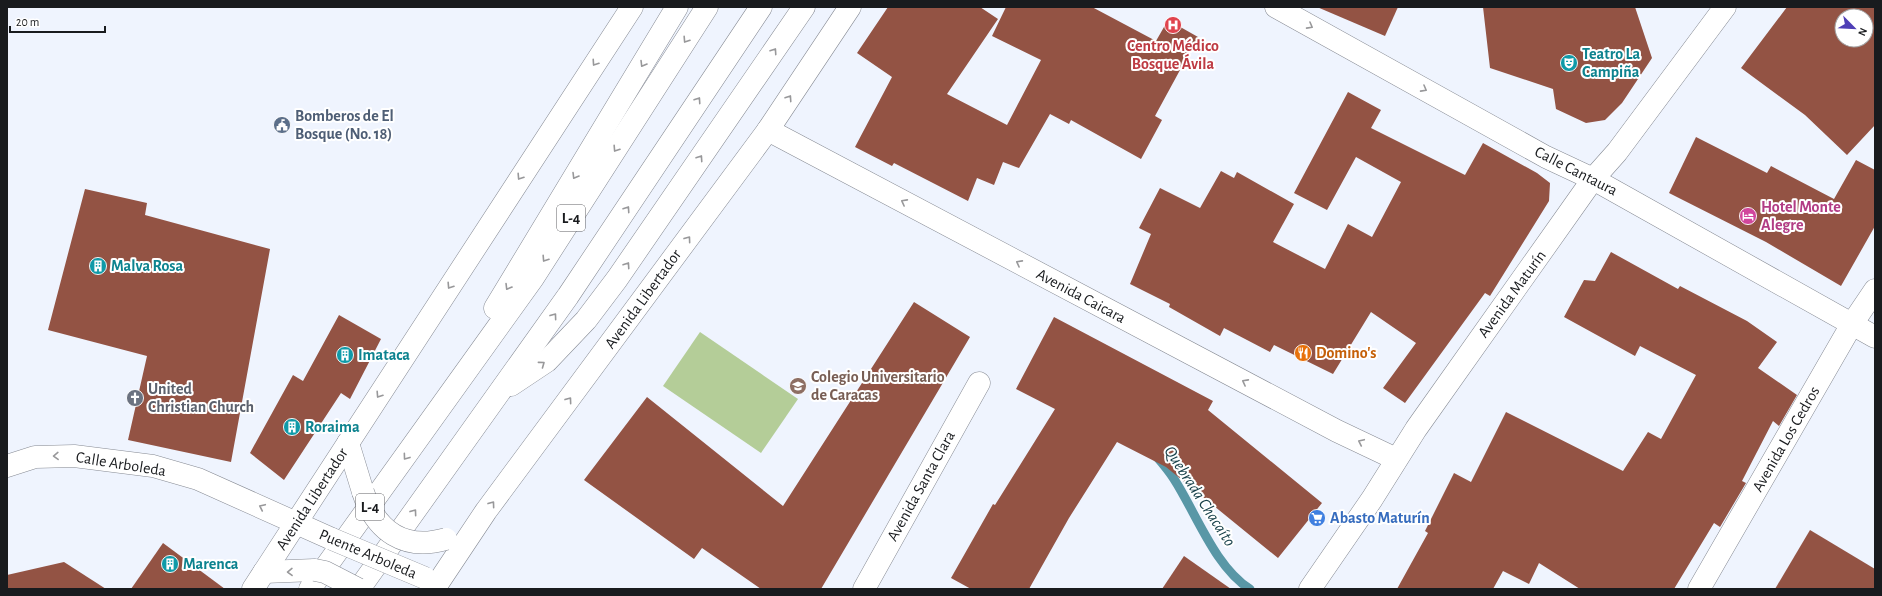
<svg xmlns="http://www.w3.org/2000/svg" width="1882" height="596" font-family="'Alegreya Sans',sans-serif">
<style>
.green{fill:#b4cd98}
.lines{fill:none;stroke-linecap:round;stroke-linejoin:round}
.stream{stroke:#5997a6;stroke-width:9}
.building{fill:#935344;fill-rule:evenodd}
.minor-casing{stroke:#868a93;stroke-width:23}
.secondary-casing{stroke:#868a93;stroke-width:23}
.primary-casing{stroke:#868a93;stroke-width:23}
.minor{stroke:#fff;stroke-width:22}
.secondary{stroke:#fff;stroke-width:22}
.primary{stroke:#fff;stroke-width:22}
.secondary-bridge-casing{stroke:#868a93;stroke-width:23;stroke-linecap:butt}
.secondary-bridge{stroke:#fff;stroke-width:22}
.oneway{stroke:#98989a}
.labels{text-anchor:middle;dominant-baseline:central;stroke-width:4;stroke-linejoin:round;paint-order:stroke}
.shield{fill:#fff;stroke:#5e5f62;stroke-width:1}
.shield-label{font-size:15px;font-weight:bold;fill:#191b1e}
.health-label{font-size:16px;font-weight:bold;fill:#be3a42;stroke:#fff}
.culture-label{font-size:16px;font-weight:bold;fill:#0d838f;stroke:#fff;text-anchor:start}
.service-label{font-size:16px;font-weight:bold;fill:#4e5e75;stroke:#fff;text-anchor:start}
.street-label{font-size:16px;fill:#191b1e;stroke:#fff}
.hotel-label{font-size:16px;font-weight:bold;fill:#b23c85;stroke:#fff;text-anchor:start}
.food-label{font-size:16px;font-weight:bold;fill:#c56008;stroke:#fff;text-anchor:start}
.education-label{font-size:16px;font-weight:bold;fill:#785e54;stroke:#fff;text-anchor:start}
.worship-label{font-size:16px;font-weight:bold;fill:#5b616d;stroke:#fff;text-anchor:start}
.shop-label{font-size:16px;font-weight:bold;fill:#366cbe;stroke:#fff;text-anchor:start}
.water-label{font-size:17px;font-style:italic;fill:#18414a;stroke:#fff}
</style>
<rect width="100%" height="100%" fill="#eff4fe"/>
<!-- green -->
<polygon class="green" points="700,332 798,399 761,453 663,386"/>
<g class="lines">
<!-- stream -->
<path class="stream" d="M 1157,457 C 1163,464 1169,471 1174,479 C 1196,513 1215,567 1250,589"/>
</g>
<!-- building -->
<g class="building">
<polygon points="888,7 980,7 998,19 947,94 1007,125 1041,60 992,36 1006,7 1092,7 1156,41 1168,20 1198,37 1155,116 1162,120 1141,159 1071,120 1069,124 1050,114 1019,168 1003,162 994,185 977,178 968,201 894,163 892,166 855,147 892,77 857,53"/>
<polygon points="1317,7 1398,7 1385,36"/>
<polygon points="1483,7 1635,7 1652,58 1622,103 1605,120 1586,123 1556,109 1553,89 1490,68"/>
<path d="M 1787,7 L 1875,7 L 1875,125 L 1847,155 L 1805,115 L 1741,68 ZM 1842,16 L 1866,16 L 1866,40 L 1842,40 Z"/>
<polygon points="1348,92 1381,110 1371,128 1465,175 1483,143 1537,173 1550,183 1549,201 1490,296 1485,293 1405,403 1383,388 1416,343 1371,312 1333,374 1274,345 1270,352 1224,328 1220,336 1169,307 1170,304 1130,284 1151,234 1139,228 1160,188 1200,208 1221,171 1234,178 1237,172 1294,204 1273,242 1325,269 1348,224 1372,237 1401,182 1356,157 1327,210 1294,193"/>
<polygon points="1696,137 1767,173 1771,166 1834,199 1856,160 1875,170 1875,226 1841,286 1766,242 1669,193"/>
<polygon points="85,189 147,203 145,215 270,249 231,462 128,440 147,356 48,330"/>
<polygon points="1611,252 1678,289 1680,286 1747,321 1777,342 1758,368 1797,395 1779,426 1773,421 1742,481 1746,483 1720,527 1714,523 1674,589 1580,589 1539,563 1529,584 1503,571 1493,589 1397,589 1428,533 1425,531 1454,473 1471,482 1506,412 1623,471 1648,432 1661,439 1696,375 1640,346 1635,356 1564,317 1584,280 1595,281"/>
<polygon points="914,302 970,337 821,589 761,589 702,548 694,559 584,480 647,397 783,506"/>
<polygon points="339,315 381,339 350,399 341,393 284,480 250,453 293,375 303,381"/>
<polygon points="1054,317 1213,401 1208,410 1322,503 1278,558 1166,467 1117,442 1069,518 1029,589 971,589 951,578 993,504 995,505 1055,409 1016,389"/>
<polygon points="1810,530 1875,569 1875,589 1775,589"/>
<polygon points="163,543 225,589 131,589"/>
<polygon points="1184,556 1231,589 1162,589"/>
<polygon points="64,562 106,589 7,589 7,575"/>
</g>
<g class="lines">
<!-- minor casing -->
<g class="minor-casing">
<g id="minor">
<polyline points="1276,7 1546,157 1593,179 1875,337"/>
<polyline points="768,130 1337,431 1396,459"/>
<polyline points="864,589 979,383"/>
<polyline points="1310,589 1372,499 1416,429 1593,179 1617,152 1725,7"/>
<polyline points="1699,589 1852,324 1875,290"/>
</g>
</g>
<!-- secondary casing -->
<g class="secondary-casing">
<g id="secondary">
<polyline points="348,443 363,492"/>
<polyline points="7,466 35,457 74,456 153,466 198,479 332,539"/>
<polyline points="264,572 315,570"/>
<polyline points="253,589 632,7"/>
<polyline points="434,589 486,511 768,130 850,7"/>
</g>
</g>
<!-- primary casing -->
<g class="primary-casing">
<g id="primary">
<polyline points="495,308 677,7"/>
<polyline points="511,385 547,361 586,320 617,279 804,7"/>
<polyline points="310,589 533,278 707,7"/>
<polyline points="359,589 568,296 761,7"/>
</g>
</g>
<!-- minor -->
<use href="#minor" class="minor"/>
<!-- secondary -->
<use href="#secondary" class="secondary"/>
<!-- primary -->
<use href="#primary" class="primary"/>
<!-- secondary-bridge casing -->
<g class="secondary-bridge-casing">
<g id="secondary-bridge">
<path d="M 363,492 C 376,531 404,551 446,539"/>
<polyline points="332,539 425,578"/>
<polyline points="315,570 325,572 358,589"/>
</g>
</g>
<!-- secondary-bridge -->
<use href="#secondary-bridge" class="secondary-bridge"/>
</g>
<!-- one-way arrows -->
<defs><path id="oneway-chevron" d="M-2-3.5L2.5 0L-2 3.5" fill="none" stroke-width="1.6" stroke-linecap="round" stroke-linejoin="round"/></defs>
<g class="oneway">
<use href="#oneway-chevron" transform="translate(1310 26) rotate(29)"/>
<use href="#oneway-chevron" transform="translate(686 40) rotate(123)"/>
<use href="#oneway-chevron" transform="translate(774 51) rotate(-56)"/>
<use href="#oneway-chevron" transform="translate(595 63) rotate(124)"/>
<use href="#oneway-chevron" transform="translate(643 64) rotate(121)"/>
<use href="#oneway-chevron" transform="translate(1424 89) rotate(29)"/>
<use href="#oneway-chevron" transform="translate(789 98) rotate(-56)"/>
<use href="#oneway-chevron" transform="translate(698 100) rotate(-56)"/>
<use href="#oneway-chevron" transform="translate(616 149) rotate(123)"/>
<use href="#oneway-chevron" transform="translate(700 158) rotate(-56)"/>
<use href="#oneway-chevron" transform="translate(575 176) rotate(121)"/>
<use href="#oneway-chevron" transform="translate(520 177) rotate(123)"/>
<use href="#oneway-chevron" transform="translate(904 202) rotate(-152)"/>
<use href="#oneway-chevron" transform="translate(627 209) rotate(-56)"/>
<use href="#oneway-chevron" transform="translate(688 239) rotate(-54)"/>
<use href="#oneway-chevron" transform="translate(545 259) rotate(123)"/>
<use href="#oneway-chevron" transform="translate(1019 263) rotate(-152)"/>
<use href="#oneway-chevron" transform="translate(627 265) rotate(-56)"/>
<use href="#oneway-chevron" transform="translate(450 286) rotate(123)"/>
<use href="#oneway-chevron" transform="translate(508 287) rotate(121)"/>
<use href="#oneway-chevron" transform="translate(554 316) rotate(-54)"/>
<use href="#oneway-chevron" transform="translate(542 364) rotate(-36)"/>
<use href="#oneway-chevron" transform="translate(1245 382) rotate(-152)"/>
<use href="#oneway-chevron" transform="translate(379 395) rotate(123)"/>
<use href="#oneway-chevron" transform="translate(569 400) rotate(-54)"/>
<use href="#oneway-chevron" transform="translate(1361 442) rotate(-155)"/>
<use href="#oneway-chevron" transform="translate(56 456) rotate(178)"/>
<use href="#oneway-chevron" transform="translate(406 457) rotate(126)"/>
<use href="#oneway-chevron" transform="translate(492 504) rotate(-54)"/>
<use href="#oneway-chevron" transform="translate(262 507) rotate(-155)"/>
<use href="#oneway-chevron" transform="translate(414 512) rotate(-54)"/>
<use href="#oneway-chevron" transform="translate(290 572) rotate(179)"/>
</g>
<!-- icons -->
<defs>
<g id="hospital-disc" transform="scale(0.9)"><circle r="9.5" fill="#e0444e" stroke="#fff"/><path d="M-5-5h3v3.5h4V-5h3V5h-3V1.5h-4V5h-3Z" fill="#fff"/></g>
<g id="theatre-disc" transform="scale(0.9)"><circle r="9.5" fill="#0f9aa8" stroke="#fff"/><path d="M-5-5.5Q0-4 5-5.5V0Q5 5 0 6Q-5 5-5 0ZM-3.3-2.5H-1v1.5H-3.3ZM1-2.5H3.3v1.5H1ZM-2.8 1Q0 5.5 2.8 1Z" fill="#fff"/></g>
<g id="civic-disc" transform="scale(0.9)"><circle r="9.5" fill="#5c6f8a" stroke="#fff"/><path d="M-.6-6.5H3V-4.5H.6V-3L4-1V1h2V6H-6V1h2V-1L-.6-3ZM-1.2 2.5V6h2.4V2.5Z" fill="#fff"/></g>
<g id="hotel-disc" transform="scale(0.9)"><circle r="9.5" fill="#d1479c" stroke="#fff"/><path d="M-6-4.5h1.5V1H6V5H4.5V3h-9V5H-6ZM-4 0a1.8 1.8 0 1 1 3.6 0ZM.5 0V-2.5h3Q6-2.5 6 0Z" fill="#fff"/></g>
<g id="building-disc" transform="scale(0.9)"><circle r="9.5" fill="#0f9aa8" stroke="#fff"/><path d="M-4-6H4V6H1V3H-1V6H-4ZM-2.5-4.3h1.7v1.8h-1.7ZM.8-4.3h1.7v1.8H.8ZM-2.5-1h1.7V.8h-1.7ZM.8-1h1.7V.8H.8Z" fill="#fff"/></g>
<g id="restaurant-disc" transform="scale(0.9)"><circle r="9.5" fill="#e8710a" stroke="#fff"/><path d="M-5-6h1v4h1v-4h1v4h1v-4h1v5L-1.5 .5V6h-2V.5L-5-1ZM5-6V6H3V1.5H1.5Q1.5-4 5-6Z" fill="#fff"/></g>
<g id="university-disc" transform="scale(0.9)"><circle r="9.5" fill="#8d6e63" stroke="#fff"/><path d="M0-5L7-2L0 1L-7-2ZM-4 1L0 2.5L4 1V4Q0 6-4 4Z" fill="#fff"/></g>
<g id="church-disc" transform="scale(0.9)"><circle r="9.5" fill="#6b7280" stroke="#fff"/><path d="M-1.2-6h2.4v3.5h3.3v2.4h-3.3V6h-2.4V-.1h-3.3v-2.4h3.3Z" fill="#fff"/></g>
<g id="supermarket-disc" transform="scale(0.9)"><circle r="9.5" fill="#3f7fe0" stroke="#fff"/><path d="M-6-5.5h2.5l.6 2H6L4.5 2H-2.5L-4.4-4H-6ZM-1.5 3.2a1.3 1.3 0 1 0 .1 0ZM3 3.2a1.3 1.3 0 1 0 .1 0Z" fill="#fff"/></g>
</defs>
<g fill-rule="evenodd">
<use href="#hospital-disc" x="1173" y="25"/>
<use href="#theatre-disc" x="1569" y="63"/>
<use href="#civic-disc" x="282" y="125"/>
<use href="#hotel-disc" x="1748" y="216"/>
<use href="#building-disc" x="98" y="266"/>
<use href="#restaurant-disc" x="1303" y="353"/>
<use href="#building-disc" x="345" y="355"/>
<use href="#university-disc" x="798" y="386"/>
<use href="#church-disc" x="135" y="398"/>
<use href="#building-disc" x="292" y="427"/>
<use href="#supermarket-disc" x="1317" y="518"/>
<use href="#building-disc" x="170" y="564"/>
</g>
<g class="labels">
<!-- shield labels -->
<g class="shield">
<rect x="557" y="205" width="28" height="26" rx="3"/>
<rect x="356" y="494" width="28" height="26" rx="3"/>
</g>
<g class="shield-label">
<text x="571" y="218">L-4</text>
<text x="370" y="507">L-4</text>
</g>
<!-- health labels -->
<g class="health-label">
<text x="1173" y="46">Centro Médico<tspan x="1173" dy="18">Bosque Ávila</tspan></text>
</g>
<!-- culture labels -->
<g class="culture-label">
<text x="1582" y="54">Teatro La<tspan x="1582" dy="18">Campiña</tspan></text>
<text x="111" y="266">Malva Rosa</text>
<text x="358" y="355">Imataca</text>
<text x="305" y="427">Roraima</text>
<text x="183" y="564">Marenca</text>
</g>
<!-- service labels -->
<g class="service-label">
<text x="295" y="116">Bomberos de El<tspan x="295" dy="18">Bosque (No. 18)</tspan></text>
</g>
<!-- street labels -->
<g class="street-label">
<text transform="translate(1576 171) rotate(27)">Calle Cantaura</text>
<text transform="translate(1512 294) rotate(-54)">Avenida Maturín</text>
<text transform="translate(1081 296) rotate(28)">Avenida Caicara</text>
<text transform="translate(643 299) rotate(-54)">Avenida Libertador</text>
<text transform="translate(1786 439) rotate(-60)">Avenida Los Cedros</text>
<text transform="translate(121 464) rotate(9)">Calle Arboleda</text>
<text transform="translate(921 486) rotate(-61)">Avenida Santa Clara</text>
<text transform="translate(312 499) rotate(-57)">Avenida Libertador</text>
<text transform="translate(368 554) rotate(23)">Puente Arboleda</text>
</g>
<!-- hotel labels -->
<g class="hotel-label">
<text x="1761" y="207">Hotel Monte<tspan x="1761" dy="18">Alegre</tspan></text>
</g>
<!-- food labels -->
<g class="food-label">
<text x="1316" y="353">Domino's</text>
</g>
<!-- education labels -->
<g class="education-label">
<text x="811" y="377">Colegio Universitario<tspan x="811" dy="18">de Caracas</tspan></text>
</g>
<!-- worship labels -->
<g class="worship-label">
<text x="148" y="389">United<tspan x="148" dy="18">Christian Church</tspan></text>
</g>
<!-- shop labels -->
<g class="shop-label">
<text x="1330" y="518">Abasto Maturín</text>
</g>
<!-- water labels -->
<g class="water-label">
<text transform="translate(1200 496) rotate(57)">Quebrada Chacaíto</text>
</g>
</g>
<!-- border -->
<rect width="1882" height="596" fill="none" stroke="#191b1e" stroke-width="16"/>
<!-- north arrow -->
<g transform="translate(1854 28) rotate(114)"><circle r="19" fill="#ffffff" stroke="#a3a4a5"/>
<path d="M0-3L7 15L0 10L-7 15Z" fill="#4f3fb6"/>
<text y="-6" font-size="11" font-weight="bold" text-anchor="middle" fill="#191b1e">N</text>
</g>
<!-- scale -->
<path d="M10 26v6h95v-6" fill="none" stroke="#191b1e" stroke-width="2"/>
<text x="16" y="26" font-size="12" fill="#191b1e" stroke="#ffffff" stroke-width="3" paint-order="stroke">20 m</text>
</svg>
